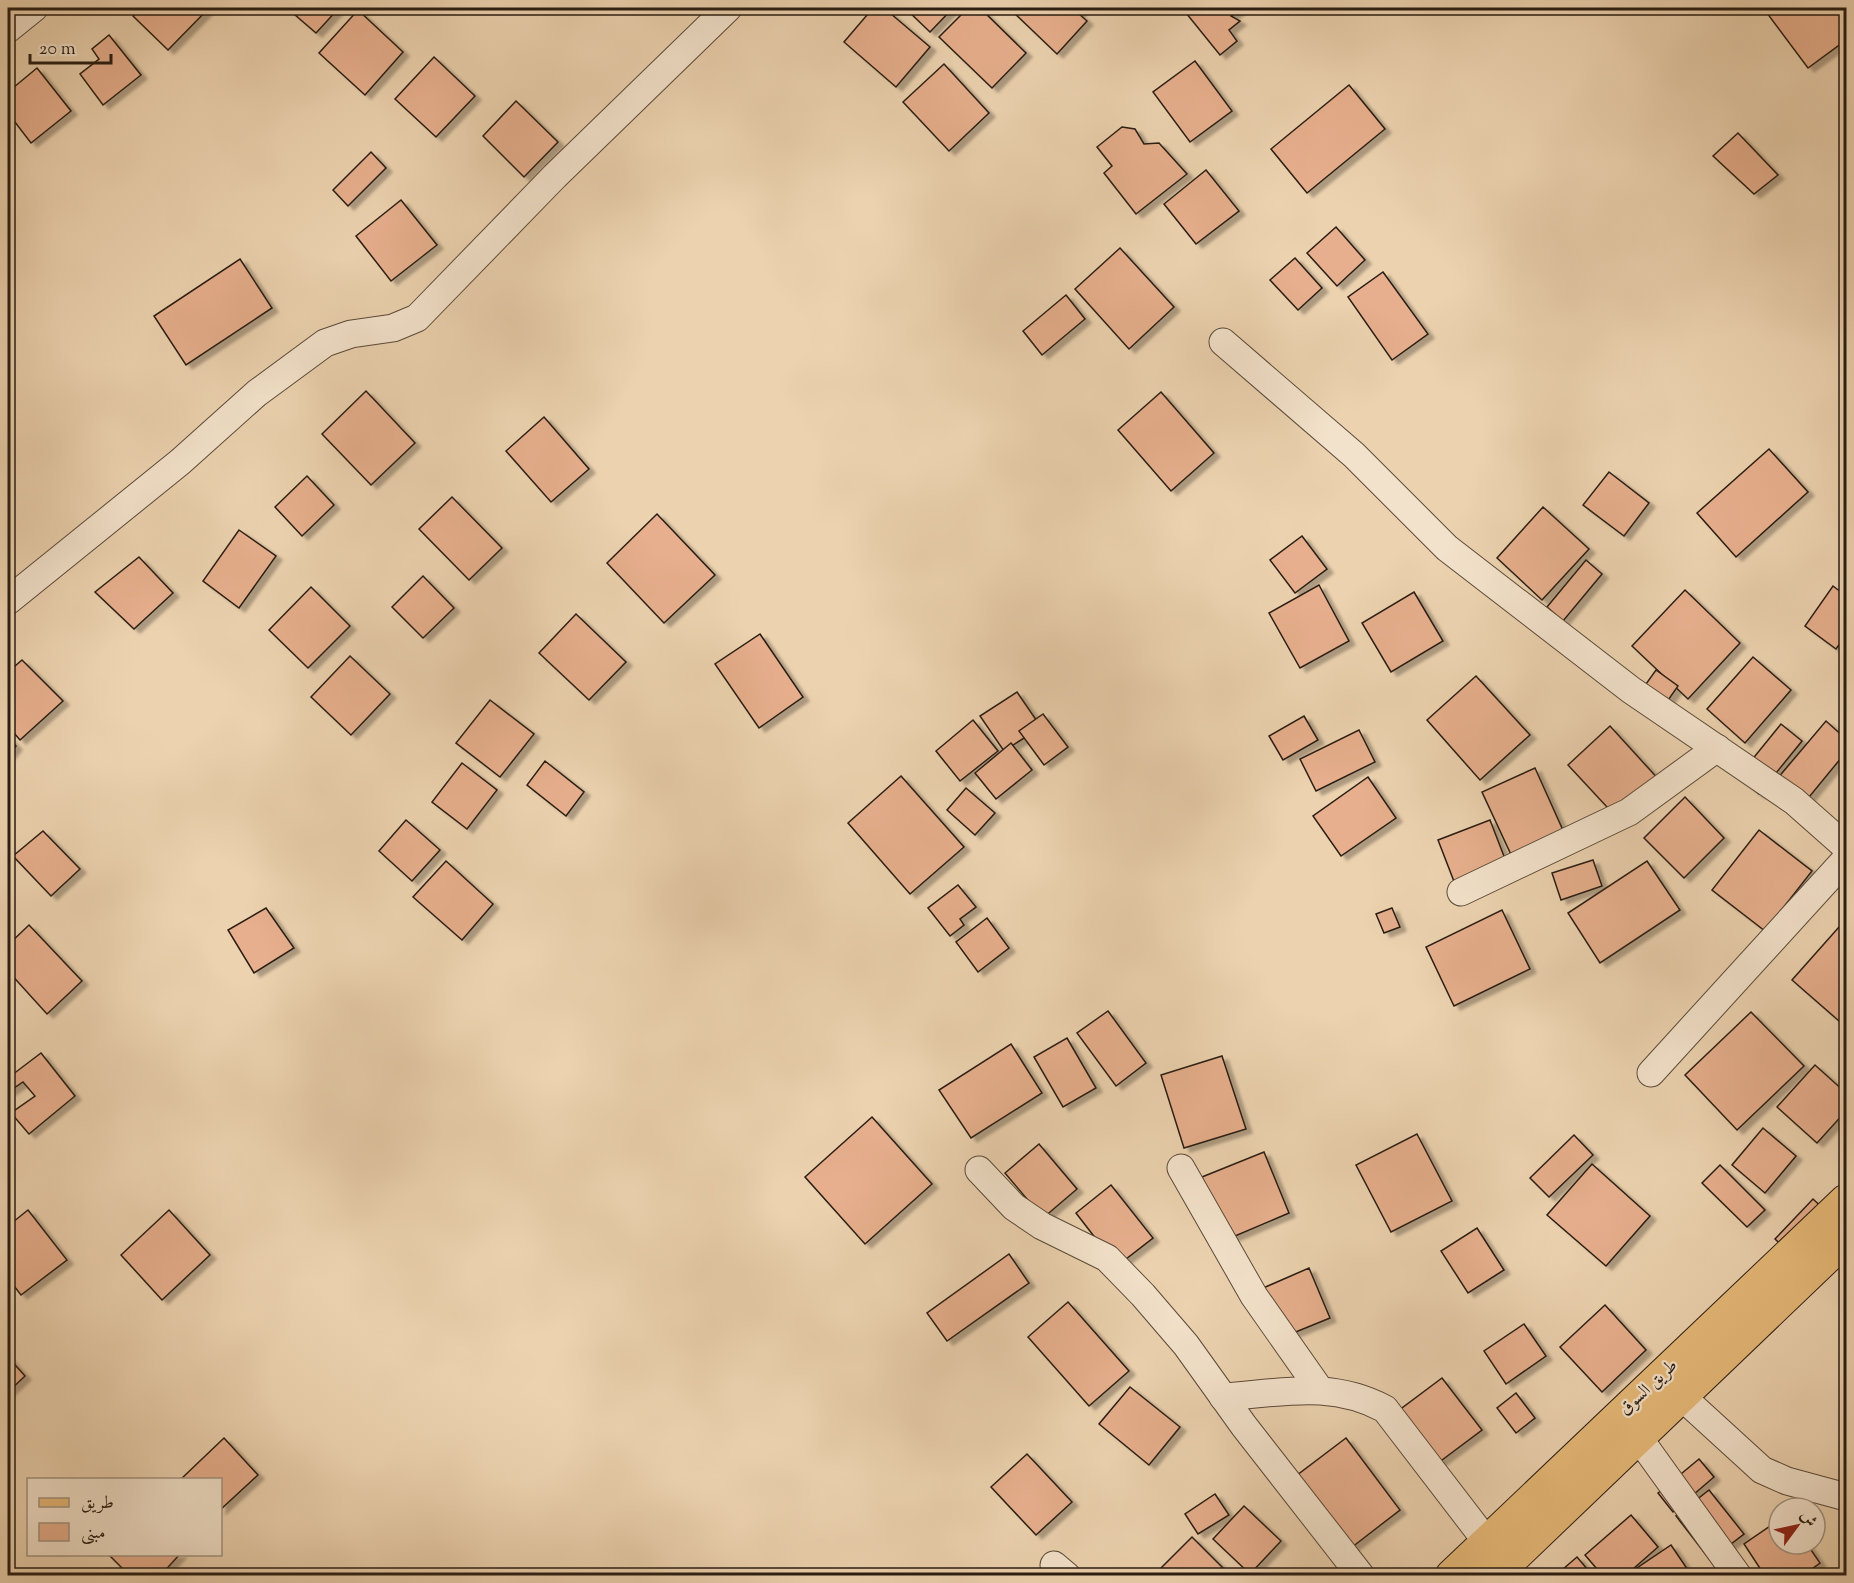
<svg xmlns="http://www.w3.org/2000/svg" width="1854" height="1583" font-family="'Sorts Mill Goudy',Amiri,serif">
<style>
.building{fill:#e7af8d;stroke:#291d12;stroke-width:1.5;filter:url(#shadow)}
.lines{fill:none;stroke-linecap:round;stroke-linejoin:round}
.street-casing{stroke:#5a4a39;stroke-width:29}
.primary-casing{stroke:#291d12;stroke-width:35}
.street{stroke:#f3e2cb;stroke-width:27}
.primary{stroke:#e6b978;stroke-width:33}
.labels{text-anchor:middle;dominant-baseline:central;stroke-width:4.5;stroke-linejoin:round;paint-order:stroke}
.street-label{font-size:18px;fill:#291d12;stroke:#f3e2cb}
</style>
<defs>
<filter id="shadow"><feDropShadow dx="6" dy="4" stdDeviation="1.5" flood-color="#0004"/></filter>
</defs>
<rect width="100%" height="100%" fill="#ecd2af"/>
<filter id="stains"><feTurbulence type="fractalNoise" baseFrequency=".00333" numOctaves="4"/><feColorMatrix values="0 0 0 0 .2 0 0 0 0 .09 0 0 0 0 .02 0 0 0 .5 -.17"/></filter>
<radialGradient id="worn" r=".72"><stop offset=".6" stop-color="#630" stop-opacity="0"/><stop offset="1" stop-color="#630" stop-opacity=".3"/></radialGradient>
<!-- building -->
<g class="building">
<polygon points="142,8 209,8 168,50 133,16"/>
<polygon points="287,8 339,8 316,33"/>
<polygon points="873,8 884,8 930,47 896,87 844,42"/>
<polygon points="905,8 953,8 930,32"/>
<polygon points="968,8 980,8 1026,53 992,88 939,37"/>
<polygon points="1009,8 1083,8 1078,13 1087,21 1057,54"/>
<polygon points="1182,8 1242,8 1231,16 1240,21 1229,30 1237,41 1220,55"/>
<polygon points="1766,8 1846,8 1846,40 1808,68 1764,9"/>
<polygon points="358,10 403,52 365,95 319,53"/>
<polygon points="109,35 141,75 103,105 80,74 99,59 92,49"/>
<polygon points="434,57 475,96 436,137 395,99"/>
<polygon points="1195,61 1232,111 1190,142 1153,92"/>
<polygon points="944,64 989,113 949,151 903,102"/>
<polygon points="37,68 71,111 31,143 8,113 8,92"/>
<polygon points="1349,85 1385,129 1307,193 1271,149"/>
<polygon points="516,101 558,142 524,177 483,136"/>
<polygon points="1122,127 1135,129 1144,144 1159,143 1187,174 1136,214 1104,173 1112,166 1097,147"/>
<polygon points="1738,133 1778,175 1754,194 1713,156"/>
<polygon points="371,152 386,168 348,206 333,190"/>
<polygon points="1206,170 1239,211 1196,244 1164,204"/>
<polygon points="401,200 437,245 391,281 356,236"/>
<polygon points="1336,227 1365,260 1337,286 1307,253"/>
<polygon points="1120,248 1174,307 1129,349 1075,289"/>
<polygon points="1295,258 1322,288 1298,310 1270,280"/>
<polygon points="240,259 272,308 186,365 154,316"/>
<polygon points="1383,272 1428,334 1392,360 1348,297"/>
<polygon points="1066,295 1085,319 1042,355 1023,331"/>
<polygon points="366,391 415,443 371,485 322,434"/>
<polygon points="1161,392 1214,453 1171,491 1118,430"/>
<polygon points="544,417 589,469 551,502 506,451"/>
<polygon points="1769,449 1808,492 1736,557 1697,513"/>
<polygon points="1609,472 1649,503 1624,536 1583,505"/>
<polygon points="307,476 334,505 302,536 275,507"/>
<polygon points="452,497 502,548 469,580 419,529"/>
<polygon points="1543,507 1589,549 1542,600 1497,558"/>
<polygon points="657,514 715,575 664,623 607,563"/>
<polygon points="239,530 276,556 239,608 203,581"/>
<polygon points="1302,536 1327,569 1295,593 1270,560"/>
<polygon points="139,557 173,593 134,629 95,592"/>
<polygon points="1586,560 1602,574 1563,621 1547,607"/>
<polygon points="423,576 454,608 423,638 392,607"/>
<polygon points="1319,585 1349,641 1300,668 1269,613"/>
<polygon points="1833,586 1846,596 1846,635 1836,649 1805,626"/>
<polygon points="311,587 350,626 308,668 269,630"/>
<polygon points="1685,590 1740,643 1688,699 1632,646"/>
<polygon points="1414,592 1443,641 1391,672 1362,623"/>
<polygon points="576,614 626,662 589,700 539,653"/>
<polygon points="760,634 803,697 759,728 715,664"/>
<polygon points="350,656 390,694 351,735 311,697"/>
<polygon points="1753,657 1791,690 1745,743 1707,709"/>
<polygon points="22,660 63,701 20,740 8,726 8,672"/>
<polygon points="1656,670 1678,686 1664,706 1641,691"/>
<polygon points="1476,676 1530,735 1480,780 1427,720"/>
<polygon points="1017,692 1041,727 1004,751 980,716"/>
<polygon points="490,700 534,734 500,777 456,743"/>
<polygon points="1043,714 1068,747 1044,765 1019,731"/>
<polygon points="1304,716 1318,740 1283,760 1269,736"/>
<polygon points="973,720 998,751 960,781 936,751"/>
<polygon points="1826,721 1846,739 1846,752 1805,802 1777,779"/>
<polygon points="1781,724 1802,741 1759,794 1738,777"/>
<polygon points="1610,726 1661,782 1620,821 1568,765"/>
<polygon points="1359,730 1375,762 1316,791 1300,759"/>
<polygon points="8,737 16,746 8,756"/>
<polygon points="1011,743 1032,770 996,799 975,773"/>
<polygon points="545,761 584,792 566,816 527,785"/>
<polygon points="462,763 497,790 467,829 432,802"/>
<polygon points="1535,768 1566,837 1514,861 1482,792"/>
<polygon points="901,776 964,847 910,894 848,823"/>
<polygon points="1368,777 1396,818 1341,856 1313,816"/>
<polygon points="966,788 995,813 975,835 947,810"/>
<polygon points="1685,797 1724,838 1684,878 1644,838"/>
<polygon points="406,820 440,850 412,881 379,851"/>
<polygon points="1490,820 1507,864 1455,884 1438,840"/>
<polygon points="1759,830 1812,871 1765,931 1712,890"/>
<polygon points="43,831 80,869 51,896 13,856"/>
<polygon points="1593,860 1602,886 1561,900 1552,873"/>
<polygon points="446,861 493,904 462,940 413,897"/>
<polygon points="1647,861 1680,910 1600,963 1568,913"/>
<polygon points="958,885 976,907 960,919 964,925 950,936 928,908"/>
<polygon points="266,908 294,948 254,973 228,930"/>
<polygon points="1392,908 1400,927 1384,933 1376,914"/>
<polygon points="1502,910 1530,969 1454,1006 1426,947"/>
<polygon points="987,918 1009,948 978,972 956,942"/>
<polygon points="29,925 82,981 47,1014 8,971 8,945"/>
<polygon points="1839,927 1846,933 1846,1012 1839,1021 1792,980"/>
<polygon points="1108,1011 1146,1063 1116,1086 1077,1033"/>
<polygon points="1751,1012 1804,1066 1737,1130 1685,1075"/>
<polygon points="1067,1038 1096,1088 1063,1107 1034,1057"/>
<polygon points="1011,1044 1042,1093 971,1138 939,1090"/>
<polygon points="41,1053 75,1096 29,1134 11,1113 35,1096 23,1082 8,1092 8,1078"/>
<polygon points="1222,1056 1246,1129 1184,1148 1161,1075"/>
<polygon points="1815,1065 1846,1093 1846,1111 1817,1143 1777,1107"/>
<polygon points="872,1117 932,1184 865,1244 805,1177"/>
<polygon points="1763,1128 1796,1156 1765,1193 1732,1165"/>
<polygon points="1417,1134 1452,1201 1391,1232 1356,1165"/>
<polygon points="1574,1135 1593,1155 1549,1197 1530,1178"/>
<polygon points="1039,1144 1077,1189 1043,1218 1005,1173"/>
<polygon points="1264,1152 1289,1213 1228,1239 1202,1177"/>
<polygon points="1592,1164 1650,1216 1606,1266 1547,1215"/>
<polygon points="1720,1165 1765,1210 1747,1227 1702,1183"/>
<polygon points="1111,1185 1153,1238 1117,1266 1076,1213"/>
<polygon points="1813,1199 1828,1213 1790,1253 1775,1239"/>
<polygon points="28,1210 67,1260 21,1295 8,1278 8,1226"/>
<polygon points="169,1210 210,1255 162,1300 121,1255"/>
<polygon points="1477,1228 1504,1270 1468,1293 1441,1251"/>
<polygon points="1009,1254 1029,1283 947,1341 927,1313"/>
<polygon points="1309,1268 1330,1318 1281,1338 1261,1289"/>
<polygon points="1068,1302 1129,1371 1089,1406 1028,1337"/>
<polygon points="1605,1305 1646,1350 1602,1392 1560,1347"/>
<polygon points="1524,1324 1546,1356 1506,1384 1484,1351"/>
<polygon points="8,1357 25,1376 8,1392"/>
<polygon points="1442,1378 1482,1430 1434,1466 1394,1414"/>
<polygon points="1130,1387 1180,1427 1149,1465 1099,1424"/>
<polygon points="1516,1393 1535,1418 1516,1433 1497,1408"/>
<polygon points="224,1438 258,1475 220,1510 220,1480 180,1480"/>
<polygon points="1346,1438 1400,1510 1347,1551 1292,1479"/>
<polygon points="1027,1454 1072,1502 1036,1535 991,1487"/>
<polygon points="1699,1459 1714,1477 1673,1512 1658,1493"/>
<polygon points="1709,1490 1744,1534 1710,1560 1676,1516"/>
<polygon points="1215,1494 1229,1515 1198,1534 1185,1514"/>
<polygon points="1244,1506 1281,1541 1250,1574 1213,1539"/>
<polygon points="1631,1515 1658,1547 1625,1576 1603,1576 1585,1555"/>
<polygon points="1779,1520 1779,1544 1807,1544 1820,1563 1802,1576 1765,1576 1744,1544"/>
<polygon points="1192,1537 1231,1576 1161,1576 1157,1572"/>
<polygon points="1671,1545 1692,1576 1638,1576 1634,1570"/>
<polygon points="108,1554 180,1554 160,1576 130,1576"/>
<polygon points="1577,1557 1593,1576 1555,1576"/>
</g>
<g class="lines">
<!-- street casing -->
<g class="street-casing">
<g id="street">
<polyline points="8,29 34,8"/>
<polyline points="1223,342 1354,455 1447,548 1631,690 1794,801 1846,847"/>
<polyline points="8,601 180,462 257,393 325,343 351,334 393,328 417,318 555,176 728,8"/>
<polyline points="1461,892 1629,812 1717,748"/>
<polyline points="1651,1073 1846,859"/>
<polyline points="1181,1168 1254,1296 1320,1390"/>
<polyline points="979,1170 1014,1207 1042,1226 1107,1258 1143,1295 1186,1345 1244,1426 1361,1576"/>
<polyline points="1681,1396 1762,1470 1787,1481 1846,1497"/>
<path d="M 1223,1397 C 1281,1393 1331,1380 1385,1409 L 1487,1542"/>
<polyline points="1638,1437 1738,1576"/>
<polyline points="1054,1565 1067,1576"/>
</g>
</g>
<!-- primary casing -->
<g class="primary-casing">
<g id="primary">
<polyline points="1452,1576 1846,1201"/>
<polyline points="1493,1576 1846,1238"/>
</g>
</g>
<!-- street -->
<use href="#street" class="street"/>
<!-- primary -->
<use href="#primary" class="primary"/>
</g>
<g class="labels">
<!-- street labels -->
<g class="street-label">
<text transform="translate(1649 1388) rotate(-43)">طريق السوق</text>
</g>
</g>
<!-- margin -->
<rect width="1854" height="1583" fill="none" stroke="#ecd2af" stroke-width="30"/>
<rect x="9" y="9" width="1836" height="1565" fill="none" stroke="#291d12" stroke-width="3"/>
<rect x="15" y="15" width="1824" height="1553" fill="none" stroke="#291d12" stroke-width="1.5"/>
<!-- legend -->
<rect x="27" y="1478" width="195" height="78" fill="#f3e2cb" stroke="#a29381" stroke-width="1.5"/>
<rect x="39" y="1498" width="30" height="9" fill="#e6b978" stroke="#a29381" stroke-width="1.5"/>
<text x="81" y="1508" font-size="18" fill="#291d12">طريق</text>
<rect x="39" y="1523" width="30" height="18" fill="#e7af8d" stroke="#a29381" stroke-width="1.5"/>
<text x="81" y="1538" font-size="18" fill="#291d12">مبنى</text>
<!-- north arrow -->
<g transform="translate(1797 1526) rotate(57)"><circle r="28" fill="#f3e2cb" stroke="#a29381" stroke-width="1.5"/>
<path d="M0-4.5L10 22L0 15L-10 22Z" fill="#8f2418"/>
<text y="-9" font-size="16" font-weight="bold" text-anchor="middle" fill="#291d12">ش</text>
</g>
<!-- scale -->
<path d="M30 54v9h81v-9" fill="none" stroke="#291d12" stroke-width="3"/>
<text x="39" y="54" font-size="18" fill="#291d12" stroke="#f3e2cb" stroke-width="4.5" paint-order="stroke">20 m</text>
<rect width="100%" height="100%" filter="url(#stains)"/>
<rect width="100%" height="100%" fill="url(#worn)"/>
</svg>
